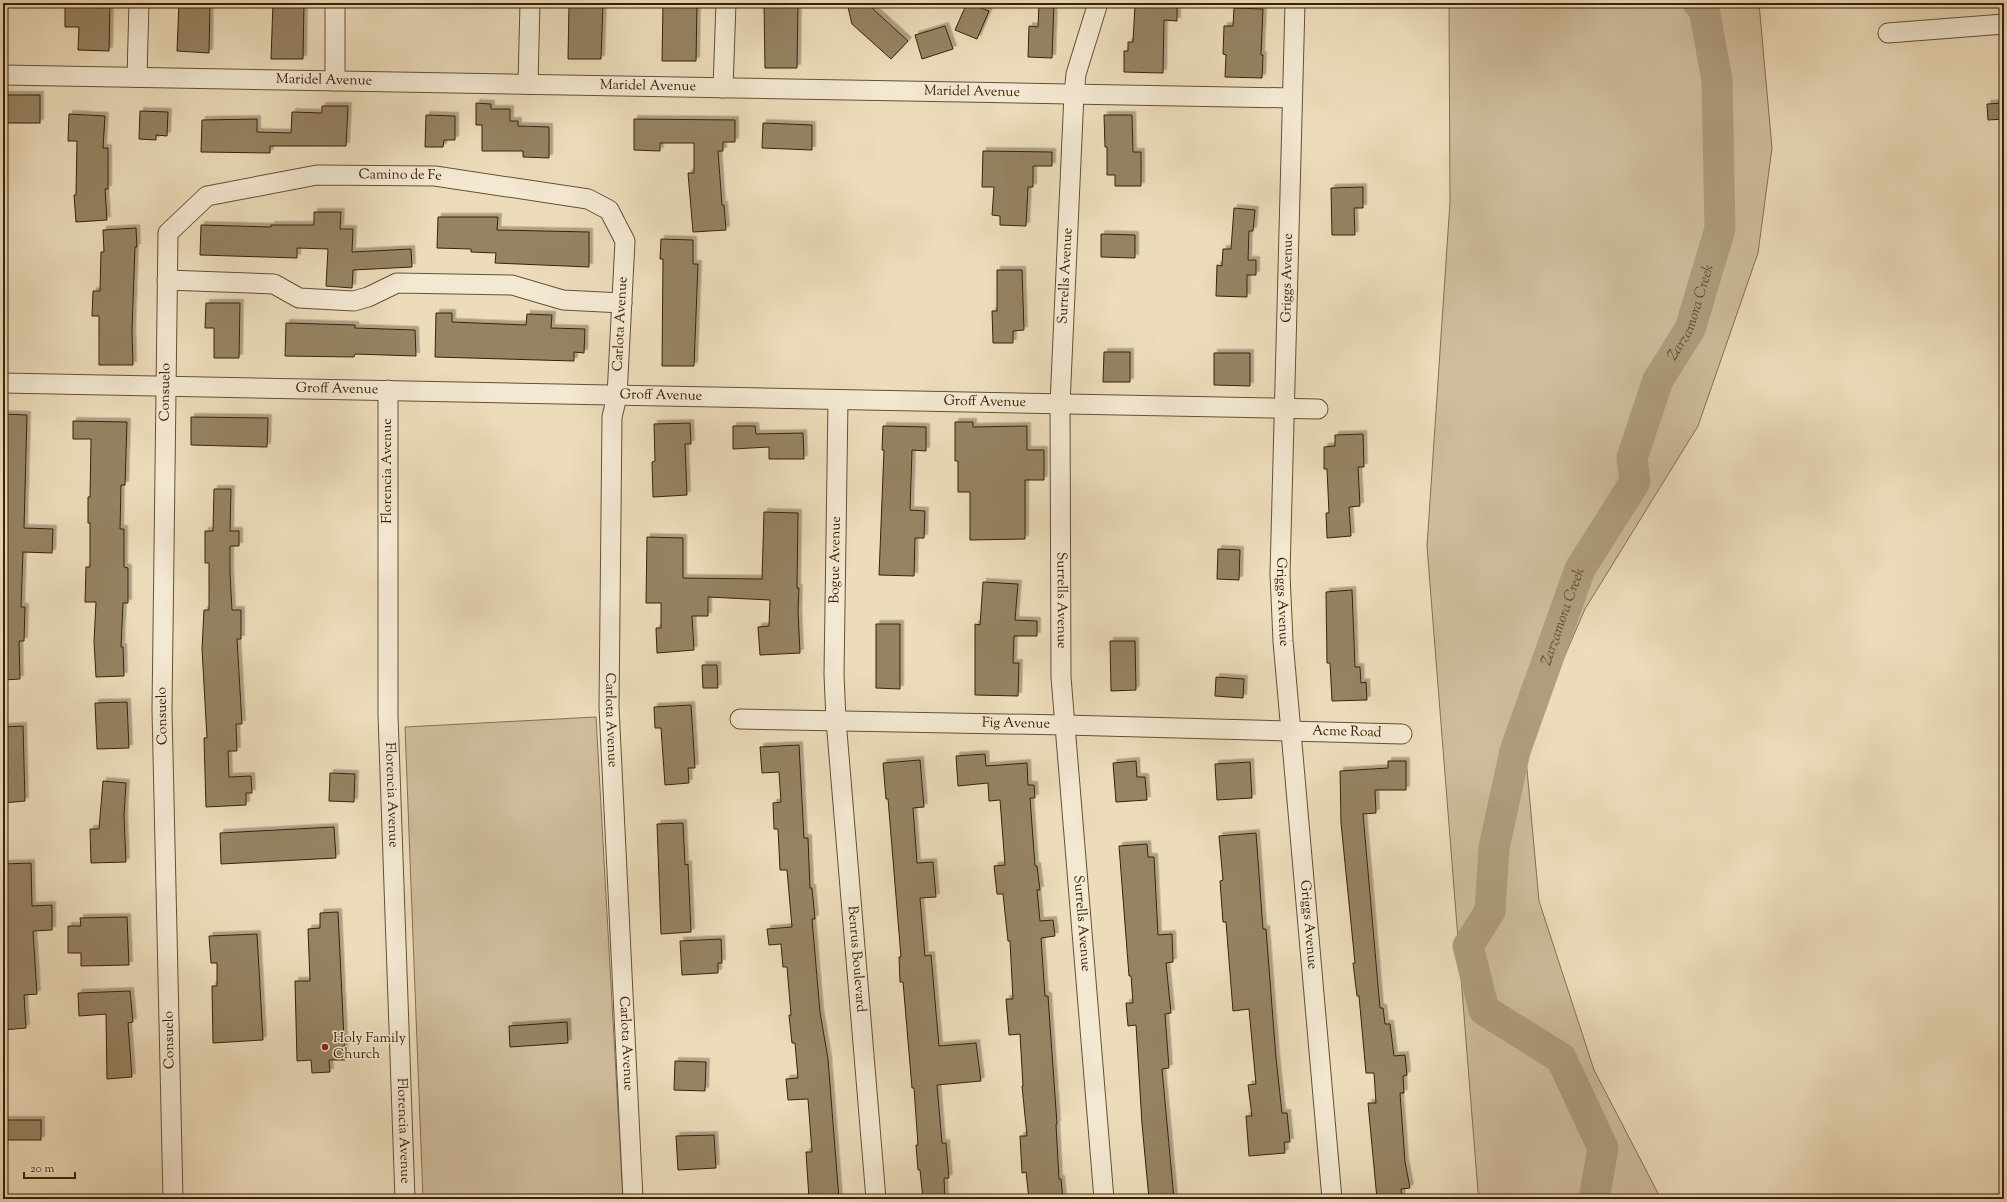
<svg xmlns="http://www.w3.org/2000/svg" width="2007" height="1202" font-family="'Sorts Mill Goudy',serif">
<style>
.green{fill:#cebc9b;stroke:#846f50}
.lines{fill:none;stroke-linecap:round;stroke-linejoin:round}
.river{stroke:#af9d7d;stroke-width:31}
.building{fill:#968364;stroke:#392206;filter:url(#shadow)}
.minor-casing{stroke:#665033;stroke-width:21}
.minor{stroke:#f3e8d2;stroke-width:19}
.poi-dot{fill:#8f2418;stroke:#f3e8d2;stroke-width:1.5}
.labels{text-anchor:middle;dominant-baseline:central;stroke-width:3;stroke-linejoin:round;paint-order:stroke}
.street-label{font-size:14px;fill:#392206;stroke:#f3e8d2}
.poi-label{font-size:14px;fill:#392206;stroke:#f3e8d2;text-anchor:start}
.water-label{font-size:15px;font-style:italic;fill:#624d30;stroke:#f3e8d2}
</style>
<defs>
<filter id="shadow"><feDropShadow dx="3.5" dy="-3.5" stdDeviation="0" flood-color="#0004"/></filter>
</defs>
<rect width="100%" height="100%" fill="#ecdcba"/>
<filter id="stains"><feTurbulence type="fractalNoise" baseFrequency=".005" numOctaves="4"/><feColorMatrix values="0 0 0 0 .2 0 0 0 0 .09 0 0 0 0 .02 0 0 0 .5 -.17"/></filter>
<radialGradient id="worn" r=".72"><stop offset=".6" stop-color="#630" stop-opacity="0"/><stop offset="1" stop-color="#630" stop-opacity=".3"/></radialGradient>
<!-- green -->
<g class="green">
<polygon points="1449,3 1759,3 1772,148 1758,253 1698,426 1585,609 1525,748 1539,901 1594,1070 1661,1199 1484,1199 1478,1192 1427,546 1450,202"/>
<polygon points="596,717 623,1199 423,1199 405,727"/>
</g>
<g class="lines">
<!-- river -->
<path class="river" id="s1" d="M 1594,1199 L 1603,1148 L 1561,1058 L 1484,1010 L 1468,946 L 1490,911 L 1494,848 L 1515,751 L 1580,569 L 1635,482 L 1632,458 L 1658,380 L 1690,329 L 1720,229 L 1717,80 L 1704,9 L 1698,3"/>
</g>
<!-- building -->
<g class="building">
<polygon points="65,3 110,3 109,51 78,50 79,27 65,27"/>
<polygon points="179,3 210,3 209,53 177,51"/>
<polygon points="273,3 304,3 303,59 271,59"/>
<polygon points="569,3 603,3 601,59 568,59"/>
<polygon points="663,3 697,3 696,61 662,61"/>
<polygon points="847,3 871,3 873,9 908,41 891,59 852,24"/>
<polygon points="967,3 989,11 977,39 955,30"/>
<polygon points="1039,3 1054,3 1052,58 1028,57 1029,26 1038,27"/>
<polygon points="764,5 798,5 797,68 765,68"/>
<polygon points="1135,5 1177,6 1177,21 1164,20 1163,73 1124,72 1124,51 1128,51 1128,42 1133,42"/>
<polygon points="1234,8 1263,9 1261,55 1263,55 1262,78 1225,77 1226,55 1223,54 1224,26 1233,26"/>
<polygon points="945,26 953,49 922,59 915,35"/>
<rect x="3" y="95" width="37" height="28"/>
<polygon points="476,103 491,104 491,109 510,109 510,121 518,121 518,126 549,127 549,158 523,157 523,151 482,151 482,125 476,125"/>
<polygon points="2004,103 2004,119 1988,120 1987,104"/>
<polygon points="322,106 348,106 346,146 270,146 270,153 201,152 202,120 257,119 257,132 291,133 292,112 322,113"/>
<polygon points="140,111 168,112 167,136 156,135 156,140 139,139"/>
<polygon points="69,114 105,116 103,148 108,148 108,189 105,189 107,220 76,222 74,195 76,195 77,141 68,141"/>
<polygon points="426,115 455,116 455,140 444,140 443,147 425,147"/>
<polygon points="1104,115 1132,115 1133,152 1141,152 1141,186 1115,186 1115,175 1107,175 1107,147 1105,147"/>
<polygon points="634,119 735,120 735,142 723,142 723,151 718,151 722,205 724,205 726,230 693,232 688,173 694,173 694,143 660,143 660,151 634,150"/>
<polygon points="763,123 812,125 812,150 762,148"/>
<polygon points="983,151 1052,152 1052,166 1033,166 1033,187 1028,187 1026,226 1000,225 1000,216 992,215 994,187 982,187"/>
<polygon points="1363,187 1363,208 1354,208 1355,235 1332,235 1331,188"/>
<polygon points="1234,208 1255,210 1253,231 1249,231 1248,260 1256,260 1256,275 1247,275 1247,297 1216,296 1217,265 1222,266 1223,249 1231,249"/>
<polygon points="314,212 341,212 340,229 353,229 352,252 411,249 412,267 353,270 352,288 326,286 328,249 297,248 297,258 200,255 201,225 271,227 271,225 314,225"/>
<polygon points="438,217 498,217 497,230 589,232 589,267 495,263 496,253 471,252 471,249 437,248"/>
<polygon points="136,228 137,247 135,247 132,331 133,365 99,365 99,316 92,316 93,291 100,291 101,252 104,252 103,230"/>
<polygon points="1101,234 1135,235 1135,258 1101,257"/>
<polygon points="661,239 693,240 693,264 698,264 694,366 662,366 663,259 660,259"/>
<polygon points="997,270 1022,270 1024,330 1013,331 1013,343 993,343 992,311 997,311"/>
<polygon points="206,303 240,303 239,358 214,358 214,328 205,328"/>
<polygon points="436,313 452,313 452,322 526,325 527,314 552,315 551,328 585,329 584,353 574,352 574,361 435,357"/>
<polygon points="286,323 355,325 355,328 415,330 416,356 355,354 354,357 285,356"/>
<polygon points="1104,352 1130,352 1130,382 1103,382"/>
<polygon points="1214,353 1250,353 1250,386 1214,385"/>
<polygon points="3,414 27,415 24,528 53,529 52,553 23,552 21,607 25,607 24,641 19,641 20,679 3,680"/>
<polygon points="191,417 268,418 267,447 191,445"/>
<polygon points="73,421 127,422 125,485 121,485 120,529 124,529 124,567 128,568 128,603 123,603 121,647 123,647 124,676 96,677 94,641 96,602 85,602 86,567 90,567 90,523 88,523 88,497 90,497 91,439 73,439"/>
<polygon points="955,422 973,422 973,427 1027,426 1027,450 1044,450 1044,480 1025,480 1025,539 970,540 970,492 958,492 958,461 955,461"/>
<polygon points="690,423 691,444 685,444 687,495 653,497 652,462 655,461 654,424"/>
<polygon points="733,426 755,426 756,434 803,433 804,459 769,459 769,447 733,449"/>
<polygon points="883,426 926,427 926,451 912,450 910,510 925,511 924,538 915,538 914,576 879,575 884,450 882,450"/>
<polygon points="1363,434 1364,467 1358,467 1360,506 1349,507 1351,536 1327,538 1326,513 1329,513 1327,469 1324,469 1324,447 1335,446 1335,435"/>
<polygon points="214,489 231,489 230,531 239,531 239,546 230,546 230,573 232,610 241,610 241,639 237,639 242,724 236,724 237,751 228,751 229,777 251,776 252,793 246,793 246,805 206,807 204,738 207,738 202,649 204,610 209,610 209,563 205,563 205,531 213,531"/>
<polygon points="764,512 798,513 797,588 799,588 798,611 800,653 760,655 758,627 769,626 770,600 708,597 708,616 692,616 694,650 657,653 656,628 661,628 661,603 646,603 647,537 683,538 683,578 762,579"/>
<polygon points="1218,549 1240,550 1239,580 1217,579"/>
<polygon points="983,582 1018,584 1015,620 1037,621 1037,636 1014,636 1013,663 1019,663 1018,696 975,695 975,624 980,625"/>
<polygon points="1352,590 1355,667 1360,667 1361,683 1366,682 1367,700 1332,701 1330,663 1327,663 1326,592"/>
<polygon points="876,624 900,624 900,689 876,688"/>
<polygon points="1110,641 1135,641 1136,690 1111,691"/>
<polygon points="702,665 717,665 718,688 703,688"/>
<polygon points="1216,677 1244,679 1243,698 1215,696"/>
<polygon points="127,702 129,748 97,749 95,703"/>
<polygon points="691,705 695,768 688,768 689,783 665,785 661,728 655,728 654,707"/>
<polygon points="23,726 25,801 3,803 3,727"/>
<polygon points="799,745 804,838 808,838 810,888 812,888 815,919 812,919 820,1012 828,1059 839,1199 809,1199 806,1152 812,1152 808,1099 788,1100 786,1079 798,1078 795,1043 792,1043 789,1015 791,1015 787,967 783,967 781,944 769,945 767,929 792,927 787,870 780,870 778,829 774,829 773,803 781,802 779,772 762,773 760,747"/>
<polygon points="985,754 986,766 1027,763 1028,785 1034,785 1035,798 1030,798 1035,866 1037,866 1040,890 1037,890 1040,921 1053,920 1055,936 1041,938 1045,996 1048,996 1057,1124 1056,1124 1059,1179 1061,1179 1063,1199 1029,1199 1026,1172 1022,1173 1020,1136 1027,1136 1022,1086 1023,1086 1020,1034 1009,1035 1006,999 1013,999 1010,941 1008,941 1003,894 997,894 994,866 1005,865 1000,800 989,801 988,783 958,786 956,756"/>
<polygon points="920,760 924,807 913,808 917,863 933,862 936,897 920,898 925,956 931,955 939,1046 976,1043 981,1081 937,1085 942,1143 946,1143 949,1178 944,1178 945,1199 923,1199 920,1170 918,1170 916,1145 918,1145 914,1088 912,1088 903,982 900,982 899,957 901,957 888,799 886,799 883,763"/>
<polygon points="1136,761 1137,777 1145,777 1147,800 1116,802 1113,763"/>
<polygon points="1388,761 1406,761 1406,790 1375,790 1376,813 1363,814 1380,1008 1383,1008 1385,1024 1390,1024 1394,1056 1405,1055 1407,1075 1403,1076 1404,1093 1400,1093 1405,1162 1410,1188 1401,1189 1402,1199 1377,1199 1368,1103 1376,1103 1374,1073 1366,1073 1359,996 1357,996 1353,963 1355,963 1341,823 1340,771 1388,768"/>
<polygon points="1250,762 1252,798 1217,800 1215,764"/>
<polygon points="330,773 355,774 354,802 329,801"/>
<polygon points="103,781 126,783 124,816 126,862 91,863 90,829 99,829"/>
<polygon points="683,823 685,865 688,864 691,932 661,934 657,824"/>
<polygon points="334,827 336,858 221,864 220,833"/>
<polygon points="1256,833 1263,929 1266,929 1276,1058 1282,1113 1287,1113 1290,1142 1284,1142 1285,1153 1249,1156 1246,1116 1252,1116 1248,1085 1256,1084 1249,1009 1233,1011 1226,922 1223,922 1220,881 1223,880 1219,836"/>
<polygon points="1147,844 1148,857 1154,857 1158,935 1172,934 1173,962 1166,963 1171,1013 1165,1014 1169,1068 1162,1069 1174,1199 1149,1199 1142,1124 1136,1025 1128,1026 1126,1003 1133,1003 1131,976 1129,976 1119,846"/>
<polygon points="31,863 32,906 52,905 52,930 33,931 37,994 24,995 26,1028 3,1030 3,1006 6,1006 3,962 3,864"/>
<polygon points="338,912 345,1060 329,1060 330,1072 312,1073 311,1060 297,1061 295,981 310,981 308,929 320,928 320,913"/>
<polygon points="127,917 129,965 81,966 81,953 68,953 68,926 81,926 80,918"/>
<polygon points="257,934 263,1040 213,1043 212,986 217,986 217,963 211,963 209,936"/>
<polygon points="721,939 722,963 718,963 718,973 682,975 680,941"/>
<polygon points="130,991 133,1022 128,1023 132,1077 107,1079 106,1014 79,1016 78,993"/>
<polygon points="567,1022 568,1043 510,1047 509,1026"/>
<polygon points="675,1061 706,1062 705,1091 674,1090"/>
<rect x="3" y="1120" width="38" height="20"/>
<polygon points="714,1135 716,1168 678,1170 676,1136"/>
</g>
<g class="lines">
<!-- minor casing -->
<g class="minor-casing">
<g id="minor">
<path id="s2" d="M 1098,3 L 1076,74 L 1074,94 L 1060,404 L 1061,677 L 1104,1199"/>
<path id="s3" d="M 1295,3 L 1280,574 L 1283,641 L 1332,1199"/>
<polyline points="1888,33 2004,24"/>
<path id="s4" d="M 3,75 L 1292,98"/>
<polyline points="137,77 139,3"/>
<polyline points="335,81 335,3"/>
<polyline points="528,84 530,3"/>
<polyline points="723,88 726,3"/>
<polyline points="167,280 274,284 299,298 354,301 368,297 397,283 512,285 563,300 622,303"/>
<path id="s5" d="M 3,383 L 1318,409"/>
<path id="s6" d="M 388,390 L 388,715 L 405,1199"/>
<path id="s7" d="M 838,400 L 834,675 L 836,720 L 876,1199"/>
<path id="s8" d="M 740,719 L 1065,725 L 1402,734"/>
<path id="s9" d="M 173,1199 L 162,710 L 168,233 L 207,196 L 317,175 L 435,176 L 588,199 L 609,210 L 625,241 L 617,396 L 612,417 L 609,707 L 633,1199"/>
</g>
</g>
<!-- minor -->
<use href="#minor" class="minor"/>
</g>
<!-- markers -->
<circle class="poi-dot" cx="325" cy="1047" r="4"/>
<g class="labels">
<!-- street labels -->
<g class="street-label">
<text stroke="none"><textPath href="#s4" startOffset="321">Maridel Avenue</textPath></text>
<text stroke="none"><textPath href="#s4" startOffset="645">Maridel Avenue</textPath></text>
<text stroke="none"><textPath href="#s4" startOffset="969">Maridel Avenue</textPath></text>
<text stroke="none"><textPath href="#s9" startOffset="1215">Camino de Fe</textPath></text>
<text transform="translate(1066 276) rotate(-87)">Surrells Avenue</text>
<text transform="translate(1288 278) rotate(-89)">Griggs Avenue</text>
<text transform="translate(621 324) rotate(-87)">Carlota Avenue</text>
<text stroke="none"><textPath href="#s5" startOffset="334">Groff Avenue</textPath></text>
<text stroke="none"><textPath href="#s9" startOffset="807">Consuelo</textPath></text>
<text stroke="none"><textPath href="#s5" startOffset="658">Groff Avenue</textPath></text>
<text stroke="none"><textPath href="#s5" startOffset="982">Groff Avenue</textPath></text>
<text transform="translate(388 471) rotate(-90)">Florencia Avenue</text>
<text transform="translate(836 560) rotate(-89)">Bogue Avenue</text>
<text stroke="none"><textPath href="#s2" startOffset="601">Surrells Avenue</textPath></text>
<text stroke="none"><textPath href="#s3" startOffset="599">Griggs Avenue</textPath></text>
<text transform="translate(163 716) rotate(-91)">Consuelo</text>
<text stroke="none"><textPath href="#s9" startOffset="1943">Carlota Avenue</textPath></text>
<text stroke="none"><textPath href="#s8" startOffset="276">Fig Avenue</textPath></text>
<text stroke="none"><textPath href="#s8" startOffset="607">Acme Road</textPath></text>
<text stroke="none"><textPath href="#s6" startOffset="405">Florencia Avenue</textPath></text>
<text stroke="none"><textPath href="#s2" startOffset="925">Surrells Avenue</textPath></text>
<text stroke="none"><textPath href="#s3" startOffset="923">Griggs Avenue</textPath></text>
<text stroke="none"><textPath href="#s7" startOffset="560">Benrus Boulevard</textPath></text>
<text transform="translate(170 1040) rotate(-91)">Consuelo</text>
<text stroke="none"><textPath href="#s9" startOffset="2267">Carlota Avenue</textPath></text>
<text stroke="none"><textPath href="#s6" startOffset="741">Florencia Avenue</textPath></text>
</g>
<!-- poi labels -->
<g class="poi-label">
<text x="333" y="1039">Holy Family<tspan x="333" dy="16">Church</tspan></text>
</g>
<!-- water labels -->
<g class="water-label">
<text stroke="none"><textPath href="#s1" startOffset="990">Zarzamora Creek</textPath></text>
<text stroke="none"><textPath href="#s1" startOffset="654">Zarzamora Creek</textPath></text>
</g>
</g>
<!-- margin -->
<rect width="2007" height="1202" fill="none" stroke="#ecdcba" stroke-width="16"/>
<rect x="4" y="4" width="1999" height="1194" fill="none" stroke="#392206" stroke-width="2"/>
<rect x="8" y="8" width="1991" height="1186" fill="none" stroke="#392206"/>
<!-- scale -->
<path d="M24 1172v6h51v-6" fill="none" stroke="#392206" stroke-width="2"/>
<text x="30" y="1172" font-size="12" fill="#392206" stroke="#f3e8d2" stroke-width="3" paint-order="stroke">20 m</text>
<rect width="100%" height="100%" filter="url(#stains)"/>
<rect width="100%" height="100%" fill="url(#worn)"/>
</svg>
